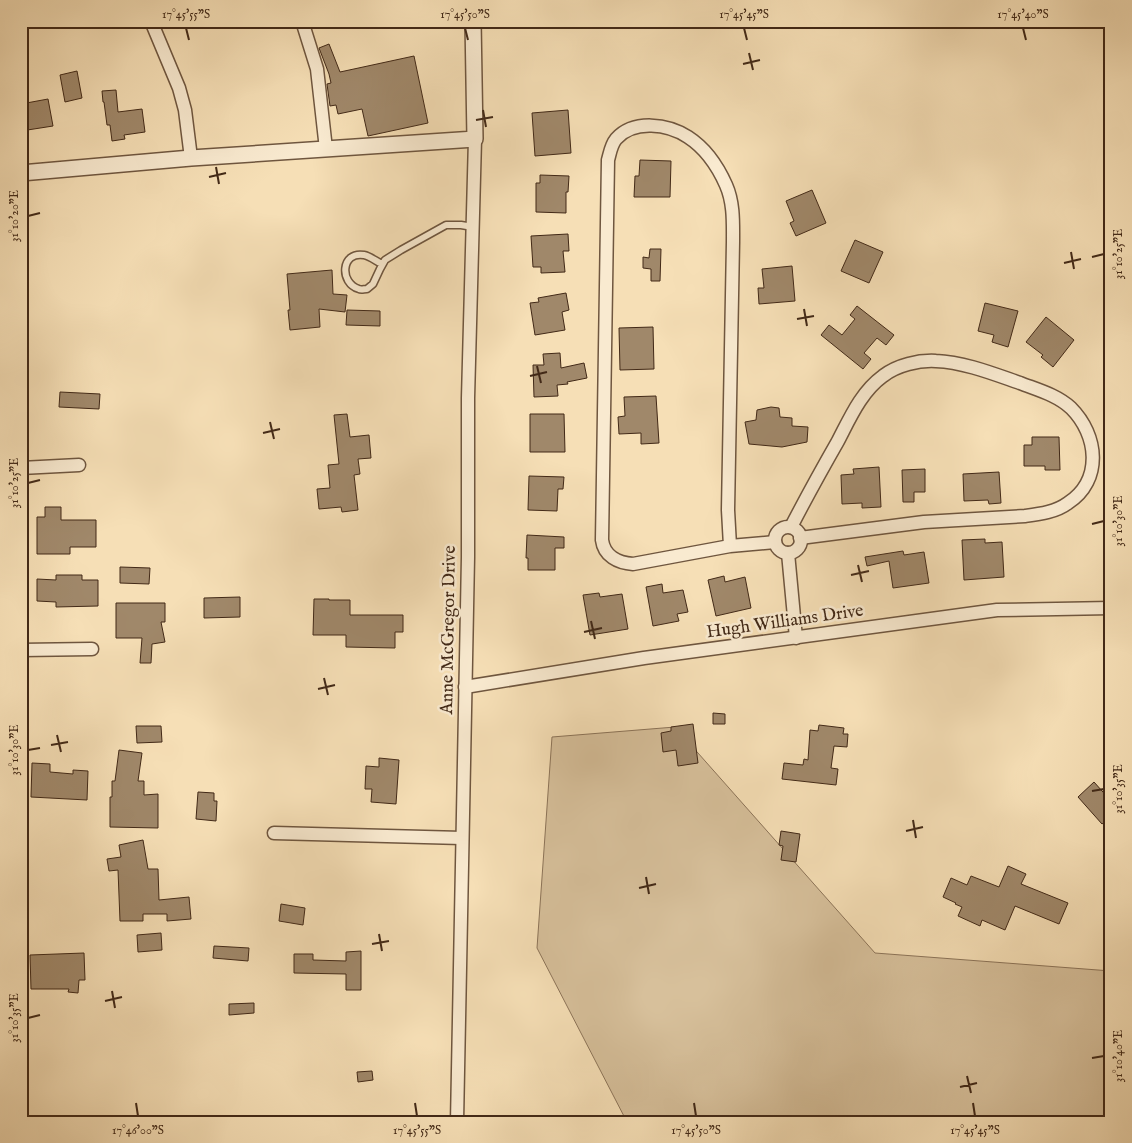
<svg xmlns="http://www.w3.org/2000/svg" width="1132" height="1143" font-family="'IM FELL English',serif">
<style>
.green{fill:#d7c09b;stroke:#8c7459}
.building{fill:#a0886a;stroke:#422917}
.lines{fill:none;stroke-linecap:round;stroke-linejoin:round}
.service-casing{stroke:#6f563f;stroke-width:9}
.minor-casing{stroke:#6f563f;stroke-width:15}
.tertiary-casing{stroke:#6f563f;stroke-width:18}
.service{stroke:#f9ead0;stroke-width:6}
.minor{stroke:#f9ead0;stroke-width:12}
.tertiary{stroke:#f9ead0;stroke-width:15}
.ticks{fill:none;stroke:#422917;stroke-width:2}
.labels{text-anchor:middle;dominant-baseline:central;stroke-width:5;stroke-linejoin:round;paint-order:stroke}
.street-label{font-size:18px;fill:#422917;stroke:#f9ead0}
.neatline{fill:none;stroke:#422917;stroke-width:2}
.ticks-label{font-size:12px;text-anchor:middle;fill:#422917}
</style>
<rect width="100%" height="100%" fill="#f6dfb6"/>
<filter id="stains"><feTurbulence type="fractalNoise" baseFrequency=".004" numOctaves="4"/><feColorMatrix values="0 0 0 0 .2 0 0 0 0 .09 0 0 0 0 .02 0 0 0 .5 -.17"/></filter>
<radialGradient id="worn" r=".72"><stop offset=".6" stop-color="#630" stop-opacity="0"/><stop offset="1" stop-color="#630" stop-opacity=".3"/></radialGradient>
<!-- green -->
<polygon class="green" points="675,727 875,953 1111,971 1111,1122 627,1122 537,948 552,737"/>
<!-- building -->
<g class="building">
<polygon points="329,44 340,72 414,56 428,123 368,136 362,109 338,114 336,105 330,106 327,84 331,83 329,74 319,48"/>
<polygon points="77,71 82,98 65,102 60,75"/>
<polygon points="116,90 118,112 142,109 145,132 124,135 125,139 112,141 110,125 107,125 104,102 103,102 102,91"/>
<polygon points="48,99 53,126 21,131 21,104"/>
<polygon points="568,110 571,153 535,156 532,113"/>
<polygon points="640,160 671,161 670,197 634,197 635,176 639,176"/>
<polygon points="540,175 569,176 568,192 566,192 566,213 536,212 536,183 540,183"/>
<polygon points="812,190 826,223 796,236 790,223 794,221 786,201"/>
<polygon points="568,234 569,251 563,251 565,272 541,273 541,267 533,267 531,236"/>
<polygon points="855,240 883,252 869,283 841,271"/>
<polygon points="650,249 661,249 660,281 651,281 651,269 643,268 643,257 649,258"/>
<polygon points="792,266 795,301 759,304 758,288 764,288 762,269"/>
<polygon points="332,270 333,294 347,295 345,312 319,309 320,327 290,330 288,310 290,310 287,274"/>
<polygon points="566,293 569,310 562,312 565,330 535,335 530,303 539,302 538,298"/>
<polygon points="985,303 1018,311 1008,347 992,342 994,335 978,331"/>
<polygon points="857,306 894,335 886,345 877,338 864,353 871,359 863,369 821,335 829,325 842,335 855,319 850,315"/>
<polygon points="347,310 380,311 380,326 346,325"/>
<polygon points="1046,317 1074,340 1053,367 1041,357 1043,355 1026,342"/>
<polygon points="653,327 654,369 620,370 619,328"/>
<polygon points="560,353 561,368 584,363 587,378 567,382 568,384 557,385 558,396 534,397 533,365 544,365 543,354"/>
<polygon points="60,392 100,394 99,409 59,407"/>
<polygon points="656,396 659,443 641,444 641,433 619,434 618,417 625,416 624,397"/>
<polygon points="771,407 779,408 780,417 792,418 792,426 808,427 807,442 782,447 749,444 745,422 756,420 757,410"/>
<polygon points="347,414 350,437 369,435 371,458 358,459 360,474 354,475 358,510 342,512 341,507 319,509 317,489 330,488 328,465 339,464 334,415"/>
<polygon points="530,414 564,414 565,452 530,452"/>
<polygon points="1032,437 1059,437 1060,470 1045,470 1045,466 1024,466 1024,445 1032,445"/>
<polygon points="879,467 881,507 862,508 862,503 842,504 841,475 854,474 853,469"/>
<polygon points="925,469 925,492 914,492 914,502 903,502 902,470"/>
<polygon points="999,472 1001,503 989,504 988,500 964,501 963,474"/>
<polygon points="529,476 564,477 563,489 558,489 557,511 528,510"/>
<polygon points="45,507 61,507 61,520 96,520 96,547 70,547 70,554 37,554 37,517 45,517"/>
<polygon points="527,535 564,537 564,548 555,548 555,570 528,570 528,558 526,558"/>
<polygon points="985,539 985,543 1002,542 1004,577 964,580 962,540"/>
<polygon points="903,551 904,555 924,552 929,583 893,588 889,561 867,566 865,557"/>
<polygon points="120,567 150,568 149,584 120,583"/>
<polygon points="56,575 82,575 82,580 98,580 98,606 56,607 56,602 37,601 37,579 56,580"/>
<polygon points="724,576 725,582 745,577 751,608 716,616 708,580"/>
<polygon points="662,584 663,593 683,590 688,612 677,614 679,621 653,626 646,587"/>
<polygon points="599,593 600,597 622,594 628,629 590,635 583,595"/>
<polygon points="240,597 240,617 204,618 204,598"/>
<polygon points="314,599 329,599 329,600 350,600 350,615 403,615 403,632 395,632 395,648 346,647 346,635 313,635"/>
<polygon points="116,603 165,603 165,622 161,622 165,642 152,644 151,663 140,663 142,638 116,638"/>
<polygon points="713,713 725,714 725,724 713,724"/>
<polygon points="693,724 698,763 678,766 676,750 663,752 661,733 671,731 671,727"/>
<polygon points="819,725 844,728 843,734 848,734 847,747 834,746 831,768 838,769 836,785 782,779 784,763 803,765 804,759 808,760 810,730 818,731"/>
<polygon points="136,726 161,726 162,742 137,743"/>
<polygon points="119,750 142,753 138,781 144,781 144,795 158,794 158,828 110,827 110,797 112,797 112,781 115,781"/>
<polygon points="379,758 399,760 396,804 371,802 372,789 365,789 366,766 379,767"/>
<polygon points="32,763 50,764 50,772 73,774 73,770 88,771 87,800 31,797"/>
<polygon points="1094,782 1111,801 1111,817 1102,824 1078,797"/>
<polygon points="198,792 214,793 214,801 217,801 216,821 196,819"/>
<polygon points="781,831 800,834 796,862 781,860 783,846 779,845"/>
<polygon points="143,840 148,869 158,869 159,900 189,897 191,919 167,921 167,914 143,914 143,921 120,921 118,870 109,871 107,859 121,857 119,845"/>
<polygon points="1008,866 1026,874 1021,884 1068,903 1059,924 1015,906 1005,930 982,920 980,926 958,916 962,907 955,904 956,903 943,897 951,878 967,885 971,876 999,887"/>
<polygon points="281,904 305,908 303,925 279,921"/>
<polygon points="161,933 162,950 138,952 137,935"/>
<polygon points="214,946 249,948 248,961 213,958"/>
<polygon points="361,951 361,990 346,990 346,974 294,973 294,954 313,954 313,960 346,961 346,952"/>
<polygon points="84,953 85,980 79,980 78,993 68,992 69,989 31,989 30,955"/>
<polygon points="254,1003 254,1013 229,1015 229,1004"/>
<polygon points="372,1071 373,1080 358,1082 357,1072"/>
</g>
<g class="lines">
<!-- service casing -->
<g class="service-casing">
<path id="service" d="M 382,264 C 377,262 370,256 364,255 C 341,251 339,283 359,289 C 361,290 364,289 367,289 L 373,284 L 380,269 L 385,260 L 401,250 L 446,225 L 461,225 L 473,227"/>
</g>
<!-- minor casing -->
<g class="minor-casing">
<g id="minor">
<polyline points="151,21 179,88 185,110 191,158"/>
<polyline points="302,21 317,69 326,149"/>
<polyline points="21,468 79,465"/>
<path d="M 791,527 C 806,498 822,469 838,441 C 850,418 861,392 883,376 C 897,365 919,360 936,361 C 964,362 994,374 1020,383 C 1038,390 1057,395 1071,408 C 1098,435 1103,480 1068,503 C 1056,512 1040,514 1025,516 L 924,522 L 800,538"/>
<circle cx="788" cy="540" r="13"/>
<path d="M 730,546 L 728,510 L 733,242 C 733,223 734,203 726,185 C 718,167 705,148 688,137 C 668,124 634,119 616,139 C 611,145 610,153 608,160 L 602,540 C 604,556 618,563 633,564 L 730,546 L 775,542"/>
<polyline points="788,553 796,638"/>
<polyline points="21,650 92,649"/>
<polyline points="465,687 644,658 997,610 1111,608"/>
<polyline points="274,833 462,838"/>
<polyline points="457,1122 468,557 468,398 475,139"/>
</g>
</g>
<!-- tertiary casing -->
<g class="tertiary-casing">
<polyline id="tertiary" points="21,173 191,158 475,139 473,21"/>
</g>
<!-- service -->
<use href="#service" class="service"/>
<!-- minor -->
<use href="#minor" class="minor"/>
<!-- tertiary -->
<use href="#tertiary" class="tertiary"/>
</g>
<!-- ticks -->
<path class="ticks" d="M 186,28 L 189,40M 465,28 L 468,40M 744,28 L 747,40M 1023,28 L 1026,40M 749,53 L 753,70M 743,64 L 760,60M 483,110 L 486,127M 476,120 L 493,117M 216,167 L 219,184M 209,177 L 226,173M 28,216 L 40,213M 1071,252 L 1074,269M 1092,257 L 1104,254M 1064,263 L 1081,259M 804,309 L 807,326M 797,319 L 814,316M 537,366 L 541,383M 530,376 L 547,372M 270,422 L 274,439M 263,433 L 280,429M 28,483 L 40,480M 1092,524 L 1104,521M 858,565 L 862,582M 851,575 L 869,571M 591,621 L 595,639M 584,632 L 602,628M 324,678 L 328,695M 318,689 L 335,685M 57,735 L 61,752M 51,745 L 68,742M 28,750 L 40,748M 1092,791 L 1104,789M 913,820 L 916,838M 906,831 L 923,827M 646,877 L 649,894M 639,888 L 656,884M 379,934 L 382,951M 372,944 L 389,941M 112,991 L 115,1008M 105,1001 L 122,997M 28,1018 L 40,1015M 1092,1058 L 1104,1056M 967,1076 L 971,1093M 960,1087 L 977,1083M 136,1103 L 138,1116M 415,1103 L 417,1116M 694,1103 L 696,1116M 973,1103 L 975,1116"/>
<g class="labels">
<!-- street labels -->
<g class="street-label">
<text transform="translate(785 622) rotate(-8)">Hugh Williams Drive</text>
<text transform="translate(449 630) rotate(-89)">Anne McGregor Drive</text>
</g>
</g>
<!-- margin -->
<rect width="1132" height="1143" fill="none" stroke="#f6dfb6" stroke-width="55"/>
<rect x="28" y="28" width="1076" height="1088" class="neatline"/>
<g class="ticks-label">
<text x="186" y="18">17°45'55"S</text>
<text x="465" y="18">17°45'50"S</text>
<text x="744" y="18">17°45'45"S</text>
<text x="1023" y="18">17°45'40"S</text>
<text transform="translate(14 216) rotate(-90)" y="4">31°10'20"E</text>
<text transform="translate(1118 254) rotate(-90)" y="4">31°10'25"E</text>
<text transform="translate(14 483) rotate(-90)" y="4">31°10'25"E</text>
<text transform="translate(1118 521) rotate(-90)" y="4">31°10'30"E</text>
<text transform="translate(14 750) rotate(-90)" y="4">31°10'30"E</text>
<text transform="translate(1118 789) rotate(-90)" y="4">31°10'35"E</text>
<text transform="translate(14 1018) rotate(-90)" y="4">31°10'35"E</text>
<text transform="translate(1118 1056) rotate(-90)" y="4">31°10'40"E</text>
<text x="138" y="1134">17°46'00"S</text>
<text x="417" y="1134">17°45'55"S</text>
<text x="696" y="1134">17°45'50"S</text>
<text x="975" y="1134">17°45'45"S</text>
</g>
<rect width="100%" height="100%" filter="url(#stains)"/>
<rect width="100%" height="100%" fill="url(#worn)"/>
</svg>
